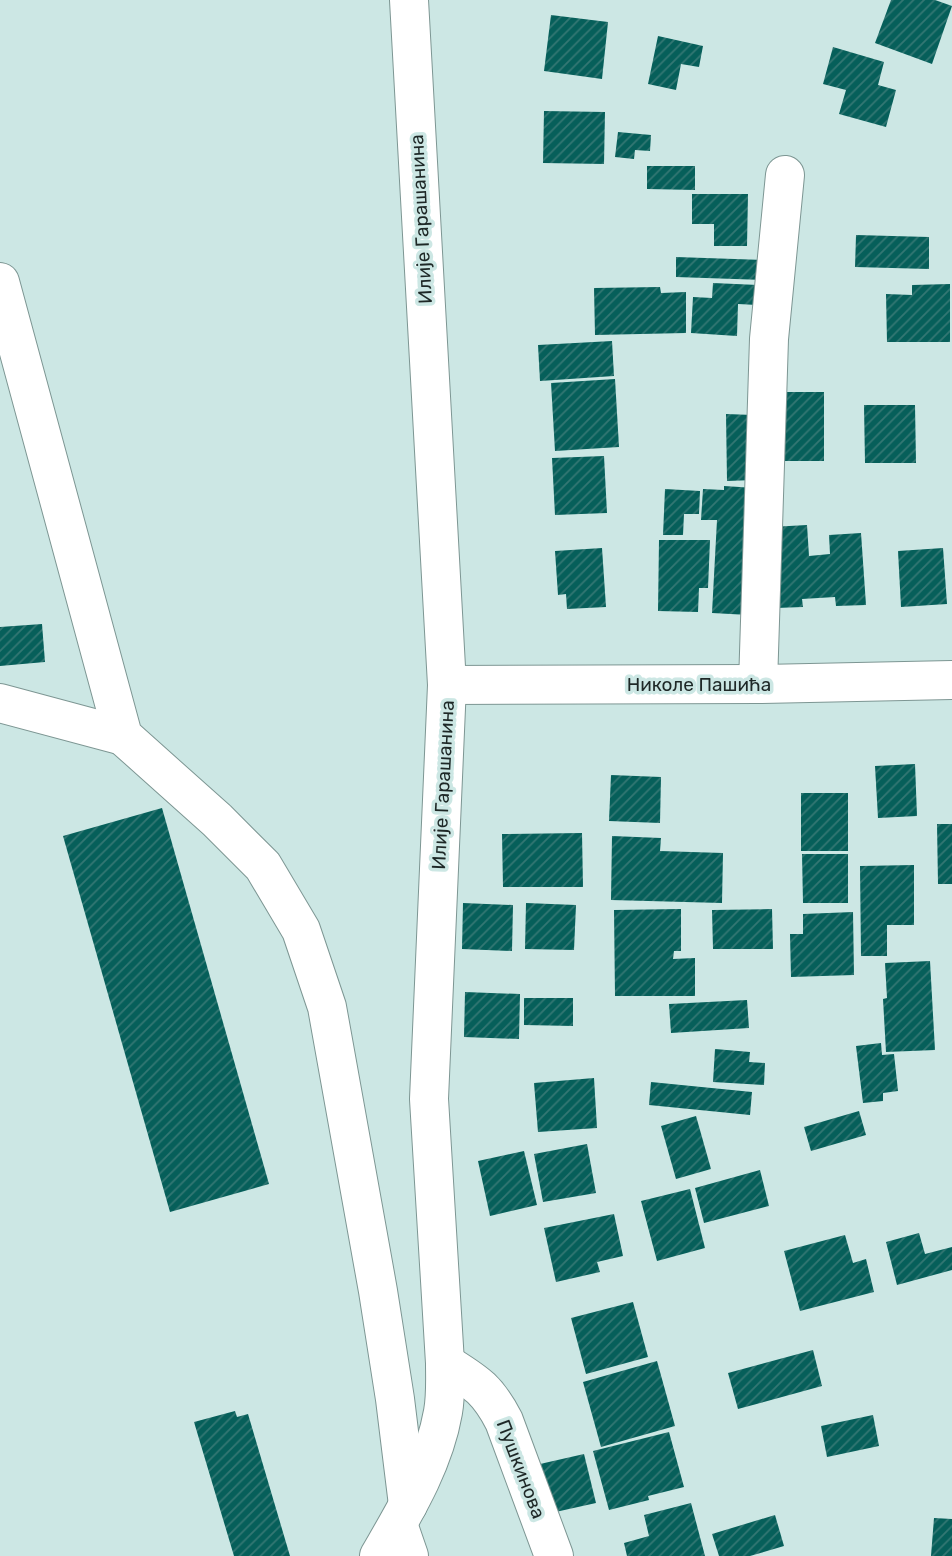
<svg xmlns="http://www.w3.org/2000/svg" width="952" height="1556" font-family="Rubik,sans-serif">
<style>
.building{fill:url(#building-hatch)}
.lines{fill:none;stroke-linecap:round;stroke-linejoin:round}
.minor-casing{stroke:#7d9693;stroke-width:40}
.major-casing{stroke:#7d9693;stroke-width:40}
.minor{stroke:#fff;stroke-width:38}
.major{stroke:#fff;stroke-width:38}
.labels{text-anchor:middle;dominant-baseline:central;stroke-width:7;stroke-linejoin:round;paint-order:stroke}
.street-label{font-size:19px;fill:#1e2827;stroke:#cce7e4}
</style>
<defs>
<pattern id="building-hatch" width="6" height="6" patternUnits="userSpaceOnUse" patternTransform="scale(1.75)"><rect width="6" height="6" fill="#065f5a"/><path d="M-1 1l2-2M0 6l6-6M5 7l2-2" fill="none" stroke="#347773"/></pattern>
</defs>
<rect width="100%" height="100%" fill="#cce7e4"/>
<!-- building -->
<g class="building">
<polygon points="891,0 935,0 952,6 932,64 875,43"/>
<polygon points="551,15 608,22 602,79 544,71"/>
<polygon points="658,36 703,46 699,67 681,64 676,90 648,84"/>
<polygon points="833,47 884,62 878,85 896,90 886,127 839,114 846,90 823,84"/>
<polygon points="544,111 605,112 604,164 543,163"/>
<polygon points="618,132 651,135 650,151 635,150 634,159 615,157"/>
<polygon points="647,166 695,166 695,190 647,189"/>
<polygon points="692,194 748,194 747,246 714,246 714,224 692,224"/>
<polygon points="856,235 929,237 929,269 855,267"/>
<polygon points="676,257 764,260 764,280 676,277"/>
<polygon points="713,283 758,285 757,305 738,304 737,336 691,333 693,297 712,298"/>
<polygon points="950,284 950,342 887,342 886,294 912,295 912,285"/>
<polygon points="660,287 661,293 686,292 686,333 595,335 594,288"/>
<polygon points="612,341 614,376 540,381 538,345"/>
<polygon points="615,379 619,447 555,451 551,383"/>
<rect x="774" y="392" width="50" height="69"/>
<polygon points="864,405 915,405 916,463 865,463"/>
<polygon points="726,414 753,415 754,480 727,481"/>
<polygon points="604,456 607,513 555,515 552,458"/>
<polygon points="724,486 755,488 749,615 712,613 717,520 701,520 703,489 724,490"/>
<polygon points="665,489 700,491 699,514 684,514 683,535 663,535"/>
<polygon points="807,525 809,556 830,554 829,535 861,533 866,605 836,606 835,597 802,599 803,607 776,608 771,527"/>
<polygon points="659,540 710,540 708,588 699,588 698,612 658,611"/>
<polygon points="602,548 606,607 567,609 566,594 558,595 555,551"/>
<polygon points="943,548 947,604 901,607 898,551"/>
<polygon points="42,624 45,662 0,666 0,627"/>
<polygon points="915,764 917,816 878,818 875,766"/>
<polygon points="611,775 661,777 660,823 609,821"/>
<rect x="801" y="793" width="47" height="58"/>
<polygon points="162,808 269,1184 170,1212 63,836"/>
<polygon points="937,824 952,824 952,884 938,884"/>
<polygon points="582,833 583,887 503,887 502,834"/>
<polygon points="612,836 661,838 660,851 723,853 722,903 611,900"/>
<polygon points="802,854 848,854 848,903 803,903"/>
<polygon points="914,865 914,925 887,925 887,956 861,956 860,866"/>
<polygon points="463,903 513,905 512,951 462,949"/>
<polygon points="526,903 576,905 574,950 525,949"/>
<polygon points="681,909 681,951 674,951 673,959 695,958 695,996 615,996 614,910"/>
<polygon points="772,909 773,949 713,949 712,910"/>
<polygon points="853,912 854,975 791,977 790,934 803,934 803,914"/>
<polygon points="930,961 935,1050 886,1052 883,999 887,998 885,963"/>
<polygon points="465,992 520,994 519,1039 464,1037"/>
<polygon points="524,998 573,998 573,1026 524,1025"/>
<polygon points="747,1000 749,1028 671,1033 669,1004"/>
<polygon points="881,1043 882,1055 894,1054 898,1091 883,1093 883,1101 863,1103 856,1046"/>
<polygon points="715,1049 750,1052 749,1062 765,1063 764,1085 713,1082"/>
<polygon points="594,1078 597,1128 538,1132 534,1083"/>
<polygon points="651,1082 752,1092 750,1115 649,1105"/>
<polygon points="859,1111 866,1135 811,1151 804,1127"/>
<polygon points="696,1116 711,1169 676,1179 661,1126"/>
<polygon points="587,1144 596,1193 543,1202 534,1154"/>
<polygon points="524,1151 537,1205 490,1216 478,1161"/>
<polygon points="760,1170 769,1206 704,1223 695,1188"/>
<polygon points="690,1189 705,1248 657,1261 641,1201"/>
<polygon points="614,1214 623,1256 597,1262 600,1272 556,1282 544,1228"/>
<polygon points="919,1233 925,1254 952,1247 952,1270 897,1285 886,1242"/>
<polygon points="845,1235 853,1263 866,1259 874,1292 800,1311 784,1251"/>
<polygon points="633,1302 648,1357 586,1374 571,1318"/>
<polygon points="813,1350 822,1386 738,1409 728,1373"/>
<polygon points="657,1361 675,1426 601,1447 583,1382"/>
<polygon points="235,1411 237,1417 248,1414 290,1556 234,1556 194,1422"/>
<polygon points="873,1415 879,1446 827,1457 821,1426"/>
<polygon points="669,1432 684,1487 648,1496 649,1500 609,1510 593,1451"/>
<polygon points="584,1454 596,1503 551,1513 540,1464"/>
<polygon points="691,1503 705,1556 627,1556 624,1543 649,1536 644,1515"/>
<polygon points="775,1515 784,1546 750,1556 719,1556 712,1534"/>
<polygon points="934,1518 952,1519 952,1556 931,1556"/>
</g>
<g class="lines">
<!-- minor casing -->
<g class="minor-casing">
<g id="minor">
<polyline points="0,282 123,736 217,820 263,866 301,930 327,1007 378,1291 395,1399 408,1505"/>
<polyline points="758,684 769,339 785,175"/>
<polyline points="447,685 758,684 952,680"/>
<polyline points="0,703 123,736"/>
<path d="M 445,1363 C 475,1382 487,1388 504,1421 L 554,1556"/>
<polyline points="398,1524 409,1556"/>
</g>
</g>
<!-- major casing -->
<g class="major-casing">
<path id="major" d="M 379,1556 C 405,1511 434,1464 443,1412 C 446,1396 445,1379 445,1363 L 429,1099 L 447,685 L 409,0"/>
</g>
<!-- minor -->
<use href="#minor" class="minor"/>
<!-- major -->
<use href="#major" class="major"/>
</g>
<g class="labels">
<!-- street labels -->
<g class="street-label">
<text transform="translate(421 219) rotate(-93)">Илије Гарашанина</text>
<text x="699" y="684">Николе Пашића</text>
<text transform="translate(443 785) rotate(-87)">Илије Гарашанина</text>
<text transform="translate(521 1469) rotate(69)">Пушкинова</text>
</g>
</g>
</svg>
